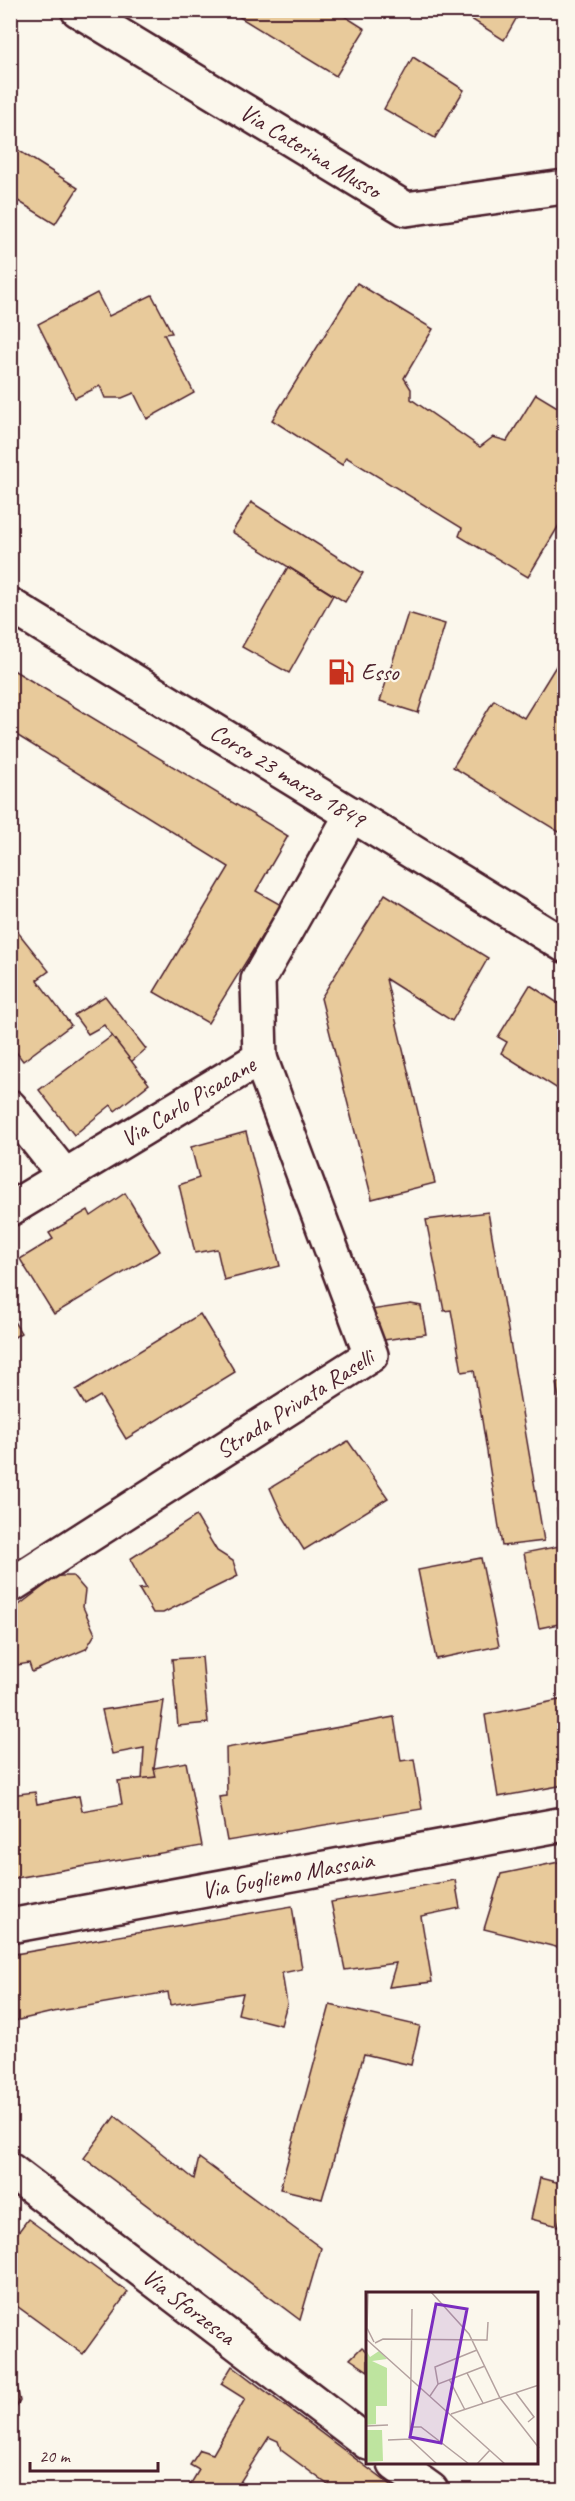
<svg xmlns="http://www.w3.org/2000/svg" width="575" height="2501" font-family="Caveat,sans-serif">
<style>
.building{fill:#e8ca9b;stroke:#4a1f2b;stroke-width:1.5}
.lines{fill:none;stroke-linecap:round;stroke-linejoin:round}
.street-casing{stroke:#4a1f2b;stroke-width:38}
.secondary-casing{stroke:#4a1f2b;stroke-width:38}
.street{stroke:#fbf7ec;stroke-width:33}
.secondary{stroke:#fbf7ec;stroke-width:33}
.labels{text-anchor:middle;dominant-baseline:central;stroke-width:4.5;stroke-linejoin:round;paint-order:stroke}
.street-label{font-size:24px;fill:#4a1f2b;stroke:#fbf7ec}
.poi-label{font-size:24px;fill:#4a1f2b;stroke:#fbf7ec;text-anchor:start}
.inset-road{fill:none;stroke:#b4a19f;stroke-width:1.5}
.view{fill:#7b2cbf;fill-opacity:0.15;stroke:#7b2cbf;stroke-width:3}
.inset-edge{fill:none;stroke:#4a1f2b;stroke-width:3}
</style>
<rect width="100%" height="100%" fill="#fbf7ec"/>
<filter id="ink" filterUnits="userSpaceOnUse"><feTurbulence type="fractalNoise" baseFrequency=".0167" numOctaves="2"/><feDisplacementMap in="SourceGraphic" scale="12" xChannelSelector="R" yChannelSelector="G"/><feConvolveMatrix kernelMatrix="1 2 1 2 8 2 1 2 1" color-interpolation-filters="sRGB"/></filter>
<g filter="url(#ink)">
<!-- building -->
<g class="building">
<polygon points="228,10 335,10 365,29 336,76"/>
<polygon points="457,10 521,10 504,40"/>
<polygon points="413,57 464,90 435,138 384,109"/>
<polygon points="10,145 78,188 55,224 10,196"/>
<polygon points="357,283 433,329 404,378 411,389 411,399 480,447 493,437 507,441 536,394 564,411 564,517 528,577 459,536 462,528 346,457 342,465 272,420"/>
<polygon points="97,293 109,316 152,295 172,333 164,334 194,393 147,419 134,393 122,398 105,398 100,386 75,398 38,324"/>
<polygon points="251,502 363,573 345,602 232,532"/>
<polygon points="288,567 333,595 289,673 242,647"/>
<polygon points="408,613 445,624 418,713 380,701"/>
<polygon points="564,653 564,835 453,767 494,700 524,718"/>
<polygon points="10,668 288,836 256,891 281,905 208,1023 154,992 229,867 10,731"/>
<polygon points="385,894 488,958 452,1021 386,979 435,1183 372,1199 321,998"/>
<polygon points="13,926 49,971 37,980 71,1025 23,1061 10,1044 10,928"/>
<polygon points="530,985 564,1007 564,1093 501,1053 507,1042 498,1037"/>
<polygon points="105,996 146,1049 131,1062 104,1025 88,1034 74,1015"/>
<polygon points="112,1036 149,1084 115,1111 111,1105 74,1135 39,1090"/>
<polygon points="246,1132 280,1266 224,1280 217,1249 195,1253 179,1185 199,1178 191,1147"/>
<polygon points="125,1193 160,1251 54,1314 20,1259 53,1239 49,1233 88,1210 91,1216"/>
<polygon points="488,1212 544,1541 502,1546 474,1370 462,1372 451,1310 444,1311 426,1220"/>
<polygon points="411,1304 421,1306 426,1334 377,1341 370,1310"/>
<polygon points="200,1314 235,1372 126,1439 100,1396 85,1405 76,1390"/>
<polygon points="10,1315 21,1333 10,1340"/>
<polygon points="564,1381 564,1424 556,1383"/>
<polygon points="348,1441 388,1498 304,1550 282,1515 270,1488"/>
<polygon points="564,1508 564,1623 539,1628 524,1553 560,1546 557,1509"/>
<polygon points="196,1516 217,1551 233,1561 238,1576 163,1613 153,1613 139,1589 146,1588 130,1559"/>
<polygon points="481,1558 499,1646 436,1659 418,1570"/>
<polygon points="57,1576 73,1576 85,1590 83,1607 95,1634 86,1649 32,1672 29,1663 18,1665 10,1651 10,1612"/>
<polygon points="202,1657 208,1723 178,1726 172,1659"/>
<polygon points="564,1699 564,1785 498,1797 485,1715"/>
<polygon points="164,1701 154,1768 156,1777 142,1780 144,1748 112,1754 102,1710"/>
<polygon points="394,1717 401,1761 414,1759 422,1809 227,1841 219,1797 227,1796 226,1748"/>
<polygon points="186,1762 202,1846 10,1879 10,1795 35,1792 37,1804 79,1796 82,1811 122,1804 118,1781 156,1777 154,1768"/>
<polygon points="564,1861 564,1949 484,1929 501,1874"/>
<polygon points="455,1880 460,1908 421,1916 432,1982 389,1987 396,1963 345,1970 331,1902"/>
<polygon points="292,1906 302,1969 282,1973 287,2004 281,2025 238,2014 243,1993 170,2005 168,1992 53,2012 10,2022 10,1955"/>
<polygon points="330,2005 420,2026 411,2065 364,2054 322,2199 280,2189"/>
<polygon points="115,2116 194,2179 199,2158 321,2248 300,2320 84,2158"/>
<polygon points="540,2178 564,2184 564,2203 558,2226 531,2219"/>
<polygon points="28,2219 128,2292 83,2354 10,2301 10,2243"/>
<polygon points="362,2347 368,2352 368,2371 350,2359"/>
<polygon points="232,2366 397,2490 335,2490 281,2450 278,2441 269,2437 235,2490 187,2490 199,2470 190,2465 200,2450 213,2454 245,2399 221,2384"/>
<polygon points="10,2374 15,2376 20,2401 10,2418"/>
</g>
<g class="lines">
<!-- street casing -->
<g class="street-casing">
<g id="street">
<path id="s1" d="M 78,10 L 406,209 L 564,187"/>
<polyline points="10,1107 65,1176"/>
<path id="s2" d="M 10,1209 L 260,1058 L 258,980 L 352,814"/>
<path id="s3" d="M 10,1586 L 371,1355 L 260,1058"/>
<path id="s4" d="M 10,1926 L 564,1824"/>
<path id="s5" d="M 10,2170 L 368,2443"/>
<polyline points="395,2464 431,2490"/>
</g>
</g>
<!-- secondary casing -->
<g class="secondary-casing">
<g id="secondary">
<path id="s6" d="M 10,605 L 564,945"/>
</g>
</g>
<!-- street -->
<use href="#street" class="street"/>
<!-- secondary -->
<use href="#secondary" class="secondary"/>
</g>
</g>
<!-- icons -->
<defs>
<g id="fuel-bare" transform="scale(2.07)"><path d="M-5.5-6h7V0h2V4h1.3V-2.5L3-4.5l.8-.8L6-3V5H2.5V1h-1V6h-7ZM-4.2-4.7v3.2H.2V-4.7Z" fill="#c8321e" stroke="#fbf7ec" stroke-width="2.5" paint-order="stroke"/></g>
</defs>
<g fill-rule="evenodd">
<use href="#fuel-bare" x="341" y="672"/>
</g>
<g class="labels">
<!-- street labels -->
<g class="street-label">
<text stroke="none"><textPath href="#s1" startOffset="272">Via Caterina Musso</textPath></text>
<text stroke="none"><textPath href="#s6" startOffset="326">Corso 23 marzo 1849</textPath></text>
<text stroke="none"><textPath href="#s2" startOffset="208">Via Carlo Pisacane</textPath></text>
<text stroke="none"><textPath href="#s3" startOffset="338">Strada Privata Raselli</textPath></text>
<text stroke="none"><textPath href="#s4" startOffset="282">Via Gugliemo Massaia</textPath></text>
<text stroke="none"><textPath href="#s5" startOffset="225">Via Sforzesca</textPath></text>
</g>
<!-- poi labels -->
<g class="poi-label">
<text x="361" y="672">Esso</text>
</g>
</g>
<!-- overview -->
<g transform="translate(366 2292)">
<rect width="172" height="172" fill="#fbf7ec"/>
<path d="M 0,58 L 4,65 L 13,59 L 21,67 L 6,69 L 21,76 L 21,114 L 10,114 L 10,132 L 0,133 ZM 0,138 L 16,138 L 17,169 L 0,170 Z" fill="#bee49f"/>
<path class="inset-road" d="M 2,0 L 1,36 L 8,50M 65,0 L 103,42 L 134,106 L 173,156M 0,47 L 139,172M 9,51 L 17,47 L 121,48 L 122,30M 101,81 L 117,111M 83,87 L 99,118M 72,92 L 69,75 L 111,58M 150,101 L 168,125 L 162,130M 64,104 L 72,92 L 119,74M 85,122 L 173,93M 0,134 L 22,133M 44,135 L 55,135 L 103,172M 44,147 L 46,17M 22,148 L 44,147 L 71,172M 111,172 L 124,158"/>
<path class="view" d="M 70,12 L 101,17 L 75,151 L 44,145 Z"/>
<rect width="172" height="172" class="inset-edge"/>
</g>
<!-- margin -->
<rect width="575" height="2501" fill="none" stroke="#fbf7ec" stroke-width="36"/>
<rect x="18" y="18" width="539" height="2465" fill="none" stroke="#4a1f2b" stroke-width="2" filter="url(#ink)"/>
<!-- scale -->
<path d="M30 2462v9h128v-9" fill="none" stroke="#4a1f2b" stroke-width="3"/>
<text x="39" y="2462" font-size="18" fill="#4a1f2b" stroke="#fbf7ec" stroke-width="4.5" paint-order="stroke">20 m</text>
</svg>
